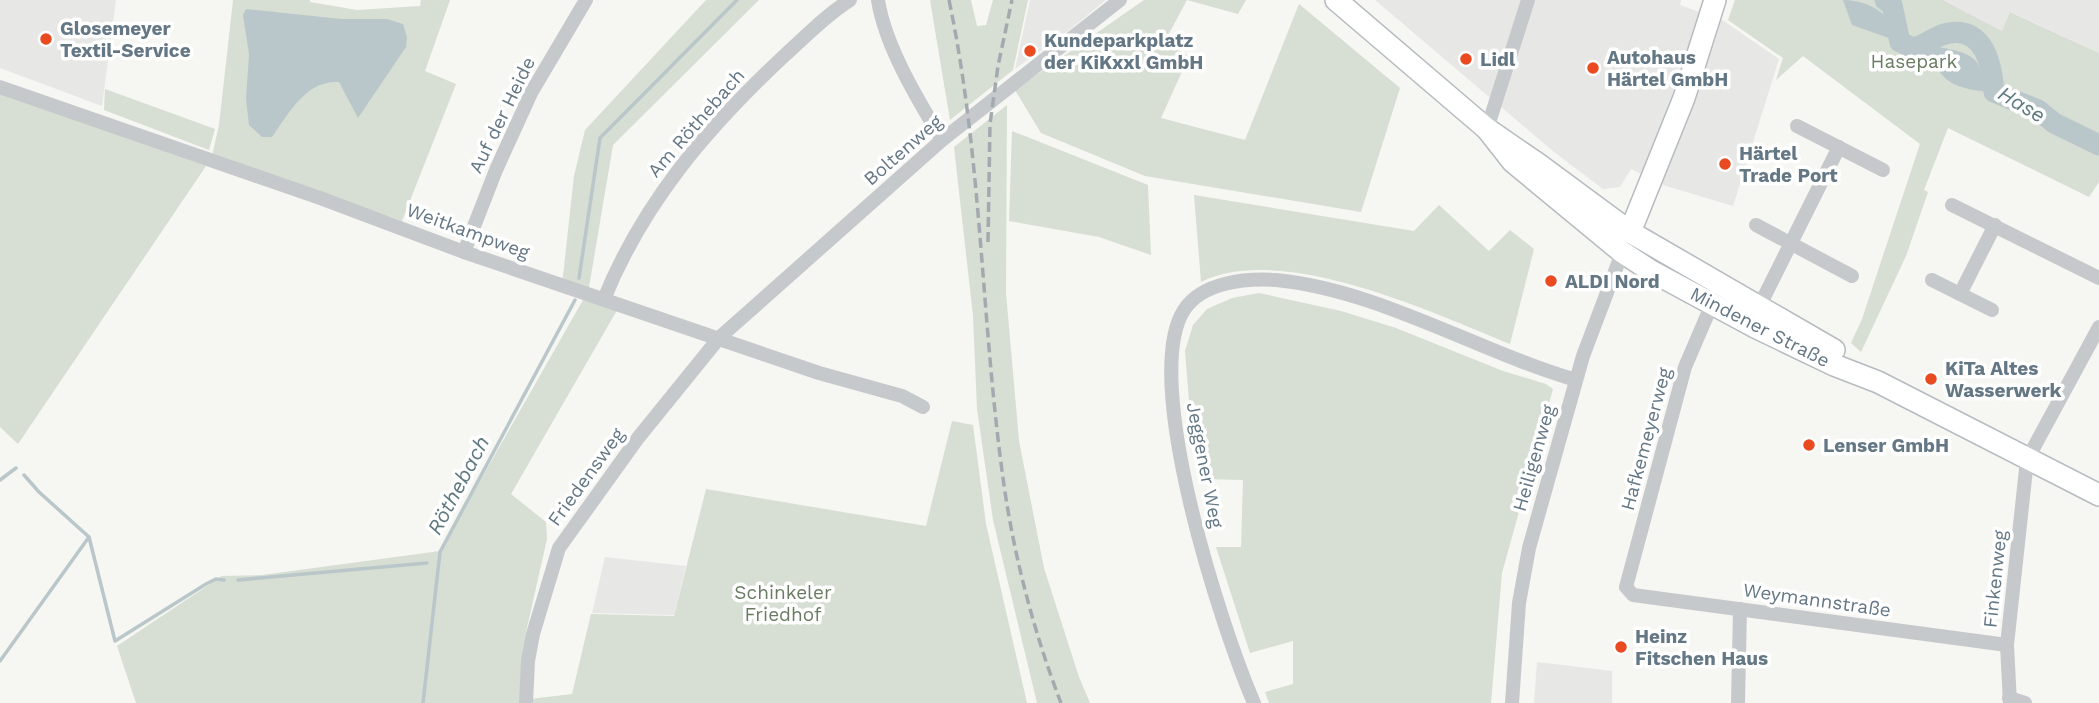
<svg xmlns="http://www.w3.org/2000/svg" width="2099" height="703" font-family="'Work Sans',sans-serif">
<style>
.built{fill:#e7e8e6}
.green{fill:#d7ded3}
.water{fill:#bac7ca}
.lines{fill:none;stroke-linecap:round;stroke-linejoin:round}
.stream{stroke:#bac7ca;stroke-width:3.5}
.river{stroke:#bac7ca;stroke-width:21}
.secondary-casing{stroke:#b5bbbf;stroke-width:24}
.street{stroke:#c6c9cc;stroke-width:14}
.secondary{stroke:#fff;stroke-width:21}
.rail{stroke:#a3aaaf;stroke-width:3.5;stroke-dasharray:10 5;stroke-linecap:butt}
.poi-dot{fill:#e94a1f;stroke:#fff;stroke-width:2.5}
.labels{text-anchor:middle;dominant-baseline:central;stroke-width:7;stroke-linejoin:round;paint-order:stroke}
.poi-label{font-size:19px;font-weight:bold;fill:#647785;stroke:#fff;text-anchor:start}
.park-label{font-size:19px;fill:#697c63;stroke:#fff}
.street-label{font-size:19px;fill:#647785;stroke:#fff}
.water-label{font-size:21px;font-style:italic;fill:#5f7981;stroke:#fff}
</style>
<rect width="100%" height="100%" fill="#f6f6f2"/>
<!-- built -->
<g class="built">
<polygon points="0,0 116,0 102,106 0,68"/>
<polygon points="1030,0 1106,0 1067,32 1015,69"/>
<polygon points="1375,0 1681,0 1680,5 1724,21 1779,59 1733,206 1666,186 1631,169 1620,187 1603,189 1554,152"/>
<polygon points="1943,0 2099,0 2099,53 2011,12 2002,31"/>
<polygon points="605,557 686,566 674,615 592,613"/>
<polygon points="1537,662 1612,671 1612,703 1534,703"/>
</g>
<!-- green -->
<g class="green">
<polygon points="233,0 310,0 310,2 357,10 420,6 421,0 450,0 425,71 456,84 402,221 212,156 219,125"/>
<polygon points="706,0 759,0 613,145 588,293 620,305 511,494 546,522 547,539 526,632 520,703 136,703 117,646 222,576 262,575 440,551 587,293 562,285 574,176 585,130"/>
<polygon points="930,0 971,0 977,26 986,25 993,0 1028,0 1013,70 950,120"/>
<polygon points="1144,0 1246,0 1238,14 1187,0 1165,41 1189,56 1161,118 1245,140 1299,4 1400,88 1361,212 1145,176 1041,133 1015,90"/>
<polygon points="1735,0 1943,0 2002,31 2010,12 2099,53 2099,182 2089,197 1948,128 1924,190 1928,192 1906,256 1861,352 1851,343 1862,319 1920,144 1803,56 1776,80 1783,58 1728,20"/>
<polygon points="105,89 215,129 209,150 104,110"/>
<polygon points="0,92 206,166 18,444 0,427"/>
<polygon points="1007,105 1006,293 1019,441 1044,568 1079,677 1090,703 1037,703 993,520 977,409 973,316 954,147"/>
<polygon points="1012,131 1148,185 1151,255 1099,237 1009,221"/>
<path d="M 1194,195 L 1414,231 L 1439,205 L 1489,251 L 1510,230 L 1534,249 L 1510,344 C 1432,312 1281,242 1201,282 Z"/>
<polygon points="1259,293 1341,311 1396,328 1503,371 1546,384 1553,389 1502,573 1491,703 1269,703 1265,692 1293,684 1293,641 1250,653 1216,547 1241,547 1243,480 1199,479 1191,425 1185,351 1193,325 1207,309 1232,298"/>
<polygon points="952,421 973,425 986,524 1027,703 530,703 530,699 572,694 591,614 674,616 706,489 926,526"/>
</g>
<!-- water -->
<g class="water">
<path d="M 1843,0 C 1869,0 1894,15 1900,42 L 1852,25 Z"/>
<path d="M 246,9 L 341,19 L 387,19 L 403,24 L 407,37 L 406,47 L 358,118 L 339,82 C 306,80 289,113 272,137 L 262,137 L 249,125 L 246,99 L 249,54 L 243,15 Z"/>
<path d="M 1927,45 C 1940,48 1960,49 1971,57 C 1983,65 1977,73 1993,82 L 1994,92 C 1972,91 1942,87 1936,63 L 1913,48 Z"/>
</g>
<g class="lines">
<!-- stream -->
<g class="stream">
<polyline points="579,278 600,138 737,0"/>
<polyline points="24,475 39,492 89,537"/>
<polyline points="0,480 16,468"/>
<polyline points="238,580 427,563"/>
<polyline points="0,661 89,537 115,641 206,584 216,579 224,580"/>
<polyline points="423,703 440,552 575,300"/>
</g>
<!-- river -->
<path class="river" d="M 1885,0 L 1892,5 L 1900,42 L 1913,48 C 1926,45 1936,35 1949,33 C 1985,27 1992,66 1994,92 L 2038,110 L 2054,123 L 2099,145"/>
<!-- secondary casing -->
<g class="secondary-casing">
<g id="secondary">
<polyline points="1336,0 1487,129 1538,164 1630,232 1834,350"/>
<polyline points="1487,129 1513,162 1622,252 1651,271 1755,327 1834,365 1878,382 2099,495"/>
<polyline points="1630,232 1684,98 1715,0"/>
</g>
</g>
<!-- street -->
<g class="street">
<path d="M 878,0 C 885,46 918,100 942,140"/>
<polyline points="0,87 320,198 464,252 819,373 902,396 923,407"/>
<polyline points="1797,126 1883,170"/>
<polyline points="1487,129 1528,0"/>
<polyline points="1952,205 2099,278"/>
<polyline points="1756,225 1852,276"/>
<polyline points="464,252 496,170 531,93 586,0"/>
<polyline points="1932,280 1992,310"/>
<polyline points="1960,294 1995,225"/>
<path d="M 604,299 C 644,201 708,127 785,55 C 806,36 826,15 850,0"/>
<polyline points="1712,304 1685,367 1626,587 1633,595 2007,645"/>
<polyline points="1752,311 1759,307 1839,147"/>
<polyline points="2009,698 2025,703"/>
<polyline points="526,703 528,661 533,634 559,548 638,438 719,338 942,140 1120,0"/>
<path d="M 1254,703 C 1222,629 1140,379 1184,310 C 1202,282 1246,278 1276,280 C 1379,290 1477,351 1576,380"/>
<polyline points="1512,703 1519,603 1529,548 1583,356 1625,245"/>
<polyline points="1738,703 1740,609"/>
<polyline points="2010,703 2007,645 2027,460 2099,327"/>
</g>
<!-- secondary -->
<use href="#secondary" class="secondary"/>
<!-- rail -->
<g class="rail">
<path d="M 949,0 C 982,157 981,319 1003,478 C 1013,553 1034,633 1061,703"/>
<polyline points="988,242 990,124 998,66 1012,0"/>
</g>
</g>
<!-- markers -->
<g class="poi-dot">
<circle cx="46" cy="39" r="7"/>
<circle cx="1030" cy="51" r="7"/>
<circle cx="1466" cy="59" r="7"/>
<circle cx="1593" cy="68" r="7"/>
<circle cx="1725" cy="164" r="7"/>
<circle cx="1551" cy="281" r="7"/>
<circle cx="1931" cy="379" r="7"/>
<circle cx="1809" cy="445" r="7"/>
<circle cx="1621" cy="647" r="7"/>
</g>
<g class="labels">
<!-- poi labels -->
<g class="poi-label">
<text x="60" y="28">Glosemeyer<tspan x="60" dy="22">Textil-Service</tspan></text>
<text x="1044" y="40">Kundeparkplatz<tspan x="1044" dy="22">der KiKxxl GmbH</tspan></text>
<text x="1607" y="57">Autohaus<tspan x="1607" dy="22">Härtel GmbH</tspan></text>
<text x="1480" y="59">Lidl</text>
<text x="1739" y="153">Härtel<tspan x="1739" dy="22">Trade Port</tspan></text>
<text x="1565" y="281">ALDI Nord</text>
<text x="1945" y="368">KiTa Altes<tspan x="1945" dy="22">Wasserwerk</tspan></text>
<text x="1823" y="445">Lenser GmbH</text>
<text x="1635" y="636">Heinz<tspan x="1635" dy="22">Fitschen Haus</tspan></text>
</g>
<!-- park labels -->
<g class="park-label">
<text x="1914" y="61">Hasepark</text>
<text x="783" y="592">Schinkeler<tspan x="783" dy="22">Friedhof</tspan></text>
</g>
<!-- street labels -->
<g class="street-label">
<text transform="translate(502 115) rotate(-64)">Auf der Heide</text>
<text transform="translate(696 123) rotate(-49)">Am Röthebach</text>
<text transform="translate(903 150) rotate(-41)">Boltenweg</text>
<text transform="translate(468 231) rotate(20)">Weitkampweg</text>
<text transform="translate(1760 327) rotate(27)">Mindener Straße</text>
<text transform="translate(1646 439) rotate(-75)">Hafkemeyerweg</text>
<text transform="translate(1534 458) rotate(-74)">Heiligenweg</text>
<text transform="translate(1205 465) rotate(79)">Jeggener Weg</text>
<text transform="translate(586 477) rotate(-54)">Friedensweg</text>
<text transform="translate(1995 579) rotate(-84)">Finkenweg</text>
<text transform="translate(1817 600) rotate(8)">Weymannstraße</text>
</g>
<!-- water labels -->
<g class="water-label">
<text transform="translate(2022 104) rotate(31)">Hase</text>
<text transform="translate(458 485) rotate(-62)">Röthebach</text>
</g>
</g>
</svg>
